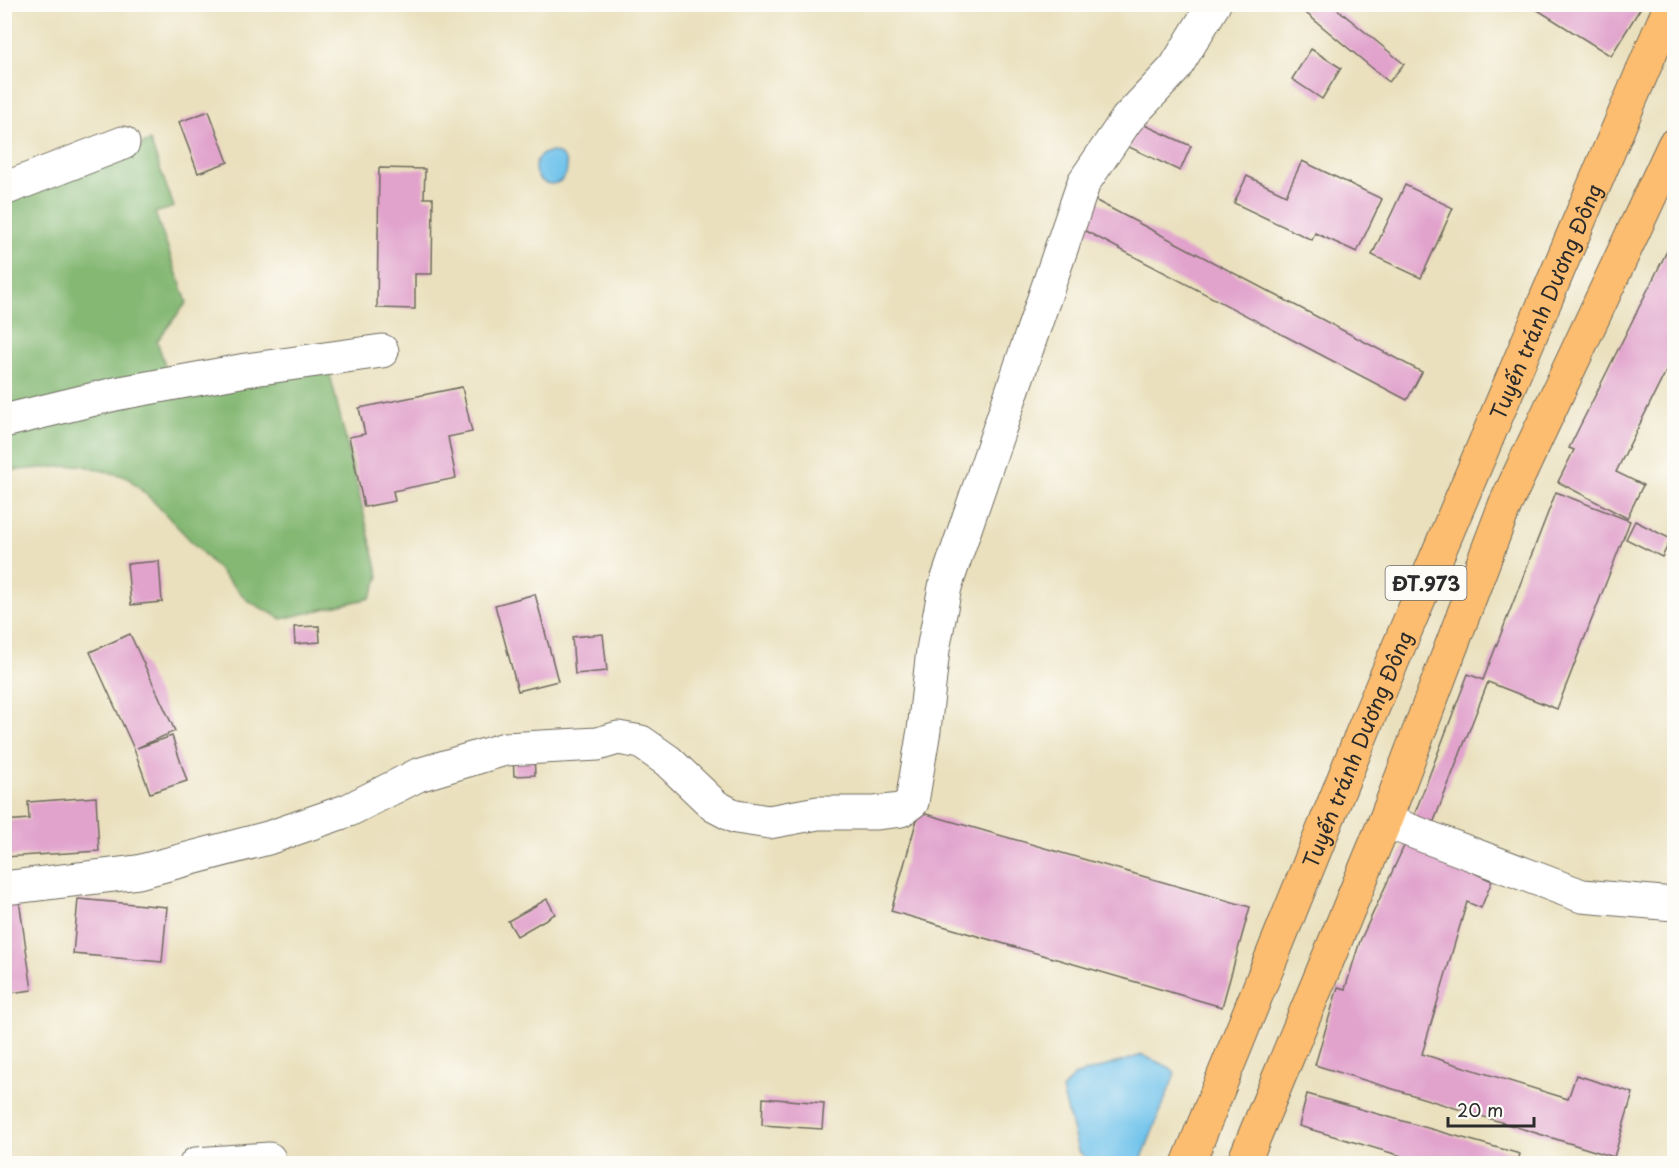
<svg xmlns="http://www.w3.org/2000/svg" width="1679" height="1168" font-family="'Playpen Sans',sans-serif">
<style>
.forest{fill:#84b873;stroke:#58724f;stroke-width:1.5}
.water{fill:#6fc2eb;stroke:#4d768b;stroke-width:1.5}
.building{fill:#e1a3cc}
.lines{fill:none;stroke-linecap:round;stroke-linejoin:round}
.minor-casing{stroke:#6e6a5e;stroke-width:35}
.major-casing{stroke:#6e6a5e;stroke-width:35}
.minor{stroke:#fff;stroke-width:33}
.major{stroke:#fcbd6f;stroke-width:33}
.labels{text-anchor:middle;dominant-baseline:central;stroke-width:5;stroke-linejoin:round;paint-order:stroke}
.shield{fill:#fdfcf7;stroke:#6a6a68;stroke-width:1.5}
.shield-label{font-size:20px;font-weight:bold;fill:#2b2b2b}
.street-label{font-size:21px;fill:#2b2b2b;stroke:#fdfcf7}
</style>
<rect width="100%" height="100%" fill="#fdfcf7"/>
<filter id="ink" filterUnits="userSpaceOnUse"><feTurbulence type="fractalNoise" baseFrequency=".0167" numOctaves="2"/><feDisplacementMap in="SourceGraphic" scale="12" xChannelSelector="R" yChannelSelector="G"/><feConvolveMatrix kernelMatrix="1 2 1 2 8 2 1 2 1" color-interpolation-filters="sRGB"/></filter>
<filter id="wash" filterUnits="userSpaceOnUse"><feTurbulence type="fractalNoise" baseFrequency=".008" numOctaves="4" result="noise"/><feDisplacementMap in="SourceGraphic" scale="24" xChannelSelector="R" yChannelSelector="G"/><feGaussianBlur stdDeviation="1.35" result="paint"/><feColorMatrix in="noise" values="0 0 0 0 0 0 0 0 0 0 0 0 0 0 0 0 0 1.4 0 .05"/><feComposite in="paint" operator="in"/></filter>
<g filter="url(#wash)">
<rect width="100%" height="100%" fill="#eae0bd"/>
<!-- forest -->
<polygon class="forest" points="150,141 174,207 155,213 187,302 157,341 174,392 329,370 379,577 370,598 282,619 248,601 153,501 127,477 81,465 5,471 5,199"/>
<!-- water -->
<g class="water">
<circle cx="551" cy="168" r="16"/>
<polygon points="1142,1055 1169,1067 1175,1074 1140,1163 1092,1163 1078,1151 1062,1090 1074,1076"/>
</g>
<g id="blocks">
<!-- building -->
<g class="building">
<polygon points="1295,4 1331,4 1404,64 1389,82"/>
<polygon points="1528,4 1643,4 1611,56"/>
<polygon points="1311,49 1341,68 1322,99 1292,79"/>
<polygon points="209,111 228,162 198,173 179,122"/>
<polygon points="1140,123 1191,146 1180,171 1129,147"/>
<polygon points="1302,161 1382,199 1357,252 1315,233 1312,240 1234,203 1247,176 1286,195"/>
<polygon points="379,168 425,169 424,198 433,198 432,274 415,274 415,309 377,308"/>
<polygon points="1405,185 1453,208 1421,278 1372,255"/>
<polygon points="1089,197 1422,372 1407,400 1074,225"/>
<polygon points="1667,251 1674,255 1674,355 1616,472 1643,485 1627,518 1558,482 1574,450 1569,448"/>
<polygon points="462,387 472,432 448,437 456,478 393,491 395,501 364,507 349,437 365,434 359,408"/>
<polygon points="1556,492 1630,521 1557,709 1488,682 1429,834 1410,826 1468,674 1483,680"/>
<polygon points="1635,521 1671,539 1662,557 1626,539"/>
<polygon points="159,561 162,602 131,605 127,564"/>
<polygon points="535,594 558,681 518,691 495,605"/>
<polygon points="319,626 320,642 295,644 294,627"/>
<polygon points="130,634 175,731 137,748 172,736 187,781 150,793 134,749 90,652"/>
<polygon points="603,634 607,671 575,674 572,637"/>
<polygon points="534,756 535,775 514,776 513,757"/>
<polygon points="96,797 99,851 4,857 4,821 29,819 28,802"/>
<polygon points="919,812 1250,907 1222,1007 891,911"/>
<polygon points="1406,842 1492,881 1481,908 1467,902 1422,1054 1568,1099 1576,1075 1633,1093 1614,1157 1315,1065 1338,987 1345,989 1360,941"/>
<polygon points="18,893 32,990 4,994 4,894"/>
<polygon points="78,899 167,907 162,962 73,954"/>
<polygon points="547,899 555,914 517,936 508,921"/>
<polygon points="1307,1094 1520,1154 1517,1164 1429,1164 1299,1126"/>
<polygon points="763,1098 824,1103 822,1129 762,1125"/>
<polygon points="4,1151 13,1164 4,1164"/>
</g>
</g>
</g>
<g filter="url(#ink)">
<use href="#blocks" fill-opacity="0" stroke="#6e6a5e" stroke-width="1.5"/>
<g class="lines">
<!-- minor casing -->
<g class="minor-casing">
<g id="minor">
<polyline points="4,189 123,143"/>
<polyline points="4,421 115,394 246,370 382,351"/>
<polyline points="1385,821 1582,896 1674,904"/>
<polyline points="4,888 138,872 268,838 349,810 418,775 505,749 598,744 618,738 641,742 668,761 715,806 736,817 769,822 818,813 875,813 901,810 912,802 924,730 933,650 945,587 1084,182 1127,119 1175,68 1214,4"/>
<polyline points="196,1164 269,1159"/>
</g>
</g>
<!-- major casing -->
<g class="major-casing">
<g id="major">
<path id="s1" d="M 1188,1164 L 1365,726 L 1671,4"/>
<polyline points="1243,1164 1385,821 1505,505 1674,145"/>
</g>
</g>
<!-- minor -->
<use href="#minor" class="minor"/>
<!-- major -->
<use href="#major" class="major"/>
</g>
</g>
<g class="labels">
<!-- shield labels -->
<rect class="shield" x="1385.5" y="566" width="81" height="34" rx="4.5"/>
<g class="shield-label">
<text x="1426" y="583">ĐT.973</text>
</g>
<!-- street labels -->
<g class="street-label">
<text stroke="none"><textPath href="#s1" startOffset="934">Tuyến tránh Dương Đông</textPath></text>
<text stroke="none"><textPath href="#s1" startOffset="448">Tuyến tránh Dương Đông</textPath></text>
</g>
</g>
<!-- margin -->
<rect width="1679" height="1168" fill="none" stroke="#fdfcf7" stroke-width="24"/>
<!-- scale -->
<path d="M1448 1117v9h86v-9" fill="none" stroke="#2b2b2b" stroke-width="3"/>
<text x="1457" y="1117" font-size="18" fill="#2b2b2b" stroke="#fdfcf7" stroke-width="4.5" paint-order="stroke">20 m</text>
</svg>
